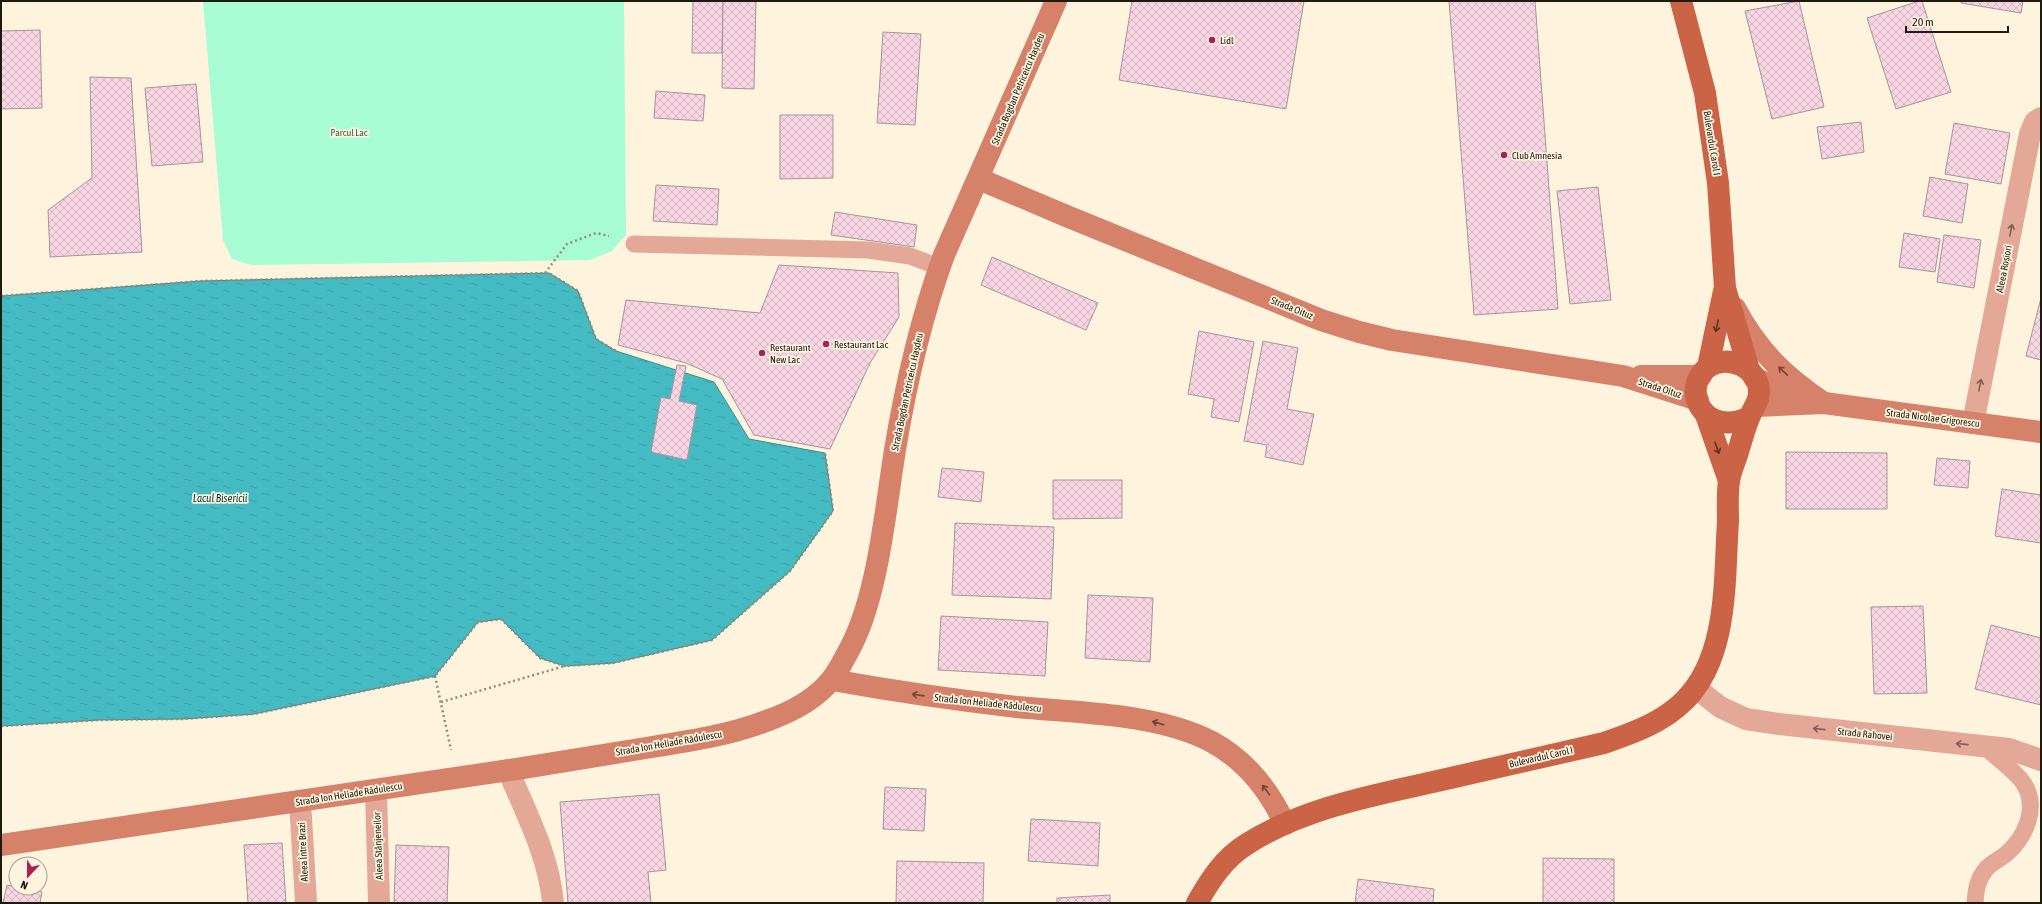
<svg xmlns="http://www.w3.org/2000/svg" width="2042" height="904" font-family="'Asap Condensed',sans-serif">
<style>
.green{fill:#a7fcd3}
.water{fill:url(#water-ripples);stroke:#388b8e}
.building{fill:url(#building-cross-hatch);stroke:#ab929c}
.lines{fill:none;stroke-linecap:round;stroke-linejoin:round}
.path{stroke:#928b7b;stroke-width:2.5;stroke-dasharray:2 3;stroke-linecap:butt}
.lane{stroke:#e3a897;stroke-width:17}
.street{stroke:#e3a897;stroke-width:22}
.secondary{stroke:#d68169;stroke-width:22}
.primary{stroke:#cb6346;stroke-width:22}
.oneway{stroke:#806154}
.oneway2{stroke:#5a3424}
.oneway3{stroke:#704839}
.poi-dot{fill:#ad1d56;stroke:#fef4dd;stroke-width:1.5}
.labels{text-anchor:middle;dominant-baseline:central;stroke-width:3.5;stroke-linejoin:round;paint-order:stroke}
.poi-label{font-size:10px;fill:#1d1a11;stroke:#fef4dd;text-anchor:start}
.street-label{font-size:10px;fill:#1d1a11;stroke:#fef4dd}
.park-label{font-size:10px;fill:#24664a;stroke:#fef4dd}
.water-label{font-size:11px;font-style:italic;fill:#084043;stroke:#fef4dd}
</style>
<defs>
<pattern id="water-ripples" width="26" height="14" patternUnits="userSpaceOnUse"><rect width="26" height="14" fill="#44bbc3"/><path d="M2 4q2-2 4 0t4 0M15 11q2-2 4 0t4 0" fill="none" stroke="#3ba0a6"/></pattern>
<pattern id="building-cross-hatch" width="8" height="8" patternUnits="userSpaceOnUse"><rect width="8" height="8" fill="#f7d5e3"/><path d="M0 0l8 8M0 8l8-8" fill="none" stroke="#d3b6c2"/></pattern>
</defs>
<rect width="100%" height="100%" fill="#fef4dd"/>
<!-- green -->
<polygon class="green" points="203,1 624,1 626,235 612,251 590,260 251,265 232,259 223,240"/>
<!-- water -->
<polygon class="water" points="549,273 578,291 596,339 616,351 714,382 749,439 825,453 833,511 790,571 712,640 613,663 565,666 540,658 501,619 478,622 435,676 254,714 183,719 99,720 1,726 1,296 201,281"/>
<!-- building -->
<g class="building">
<polygon points="693,1 723,1 722,53 692,53"/>
<polygon points="723,1 756,1 754,89 722,88"/>
<polygon points="1132,1 1304,1 1286,109 1119,80"/>
<polygon points="1449,1 1535,1 1558,309 1474,315"/>
<polygon points="1799,1 1824,107 1772,119 1745,11"/>
<polygon points="1919,1 1922,1 1951,92 1896,109 1867,18"/>
<polygon points="1961,1 2023,1 2021,13 1961,3"/>
<polygon points="40,30 42,108 1,109 1,31"/>
<polygon points="883,32 921,34 915,125 877,123"/>
<polygon points="90,77 131,78 142,252 50,257 48,210 92,178"/>
<polygon points="196,84 203,162 152,166 145,88"/>
<polygon points="656,91 705,95 703,121 654,118"/>
<polygon points="780,115 833,115 833,178 780,179"/>
<polygon points="1861,122 1864,152 1822,159 1817,127"/>
<polygon points="1954,123 2010,133 2001,184 1945,174"/>
<polygon points="1930,177 1968,184 1962,223 1923,216"/>
<polygon points="656,185 719,189 717,225 653,221"/>
<polygon points="1598,187 1611,300 1570,304 1557,191"/>
<polygon points="835,212 917,225 914,247 831,235"/>
<polygon points="1904,233 1940,239 1935,272 1899,267"/>
<polygon points="1944,235 1981,240 1974,288 1937,282"/>
<polygon points="992,257 1098,303 1086,330 981,285"/>
<polygon points="779,265 898,273 899,317 870,363 830,449 754,435 722,379 686,363 618,345 626,300 760,313"/>
<polygon points="2041,298 2041,360 2026,356"/>
<polygon points="1199,331 1254,342 1239,422 1211,417 1214,399 1188,394"/>
<polygon points="1263,341 1298,348 1287,409 1314,414 1303,465 1265,457 1267,445 1244,441"/>
<polygon points="677,365 686,366 679,401 697,405 687,460 651,452 661,397 670,399"/>
<polygon points="1786,452 1887,453 1887,509 1786,509"/>
<polygon points="1937,458 1970,461 1968,488 1934,485"/>
<polygon points="942,468 984,472 981,502 938,497"/>
<polygon points="1053,480 1122,480 1122,518 1053,519"/>
<polygon points="2002,489 2041,495 2041,543 1995,536"/>
<polygon points="955,523 1054,527 1051,599 952,595"/>
<polygon points="1088,595 1153,598 1150,662 1085,658"/>
<polygon points="1923,606 1927,693 1874,694 1871,607"/>
<polygon points="941,616 1048,622 1045,676 938,670"/>
<polygon points="1991,625 2041,638 2041,705 1975,689"/>
<polygon points="885,787 926,789 924,831 883,829"/>
<polygon points="659,794 666,870 648,872 651,903 568,903 560,802"/>
<polygon points="1031,819 1100,823 1098,866 1028,861"/>
<polygon points="282,843 286,903 248,903 244,845"/>
<polygon points="396,845 449,847 447,903 394,903"/>
<polygon points="1543,858 1614,859 1614,903 1543,903"/>
<polygon points="897,861 984,863 983,903 896,903"/>
<polygon points="1358,879 1434,889 1433,903 1355,903"/>
<polygon points="7,885 42,892 40,903 3,903"/>
<polygon points="1110,895 1110,903 1057,903 1057,898"/>
</g>
<g class="lines">
<!-- path -->
<g class="path">
<polyline points="545,273 567,244 596,233 609,236"/>
<polyline points="1,296 201,281 549,273 578,291 596,339 616,351"/>
<polyline points="435,676 451,750"/>
<polyline points="441,702 565,666"/>
<polyline points="1,726 99,720 183,719 254,714 435,676 478,622 501,619 540,658 565,666 613,663 712,640 790,571 833,511 825,453"/>
</g>
<!-- lane -->
<g class="lane">
<polyline points="634,244 868,250 910,256 939,267"/>
<path d="M 1975,903 C 1976,890 1977,880 1986,869 C 1991,863 2000,859 2006,854 C 2025,838 2039,808 2024,784 C 2016,771 1995,757 1984,746"/>
</g>
<!-- street -->
<g class="street">
<polyline points="1973,423 2030,134 2035,122 2041,118"/>
<polyline points="1696,688 1720,707 1746,719 1779,724 2009,749 2041,760"/>
<path d="M 508,770 C 526,813 549,856 553,903"/>
<polyline points="376,790 379,903"/>
<polyline points="300,801 306,903"/>
</g>
<!-- secondary -->
<g class="secondary">
<polyline points="979,179 1064,215 1321,320 1359,332 1392,340 1623,376 1698,400"/>
<path d="M 1735,308 C 1758,351 1784,376 1824,403"/>
<polyline points="1641,376 1701,376"/>
<polyline points="1754,378 1778,388 1806,398"/>
<polyline points="1756,406 1824,403 2041,432"/>
<path d="M 832,680 C 893,691 955,700 1017,707 C 1078,713 1157,713 1212,742 C 1245,760 1269,790 1285,824"/>
<path d="M 1,845 C 175,820 349,795 523,768 C 566,761 609,754 652,747 C 690,741 730,735 766,721 C 789,713 815,700 831,680 C 838,672 843,661 848,652 C 878,599 885,511 895,450 C 906,383 921,318 944,255 L 1056,1"/>
</g>
<!-- primary -->
<g class="primary">
<polyline points="1681,1 1705,93 1718,183 1725,288 1749,370"/>
<polyline points="1708,367 1724,291"/>
<polyline points="1706,415 1729,481"/>
<path d="M 1197,903 C 1210,880 1224,858 1247,844 C 1302,809 1370,796 1433,782 C 1490,769 1547,756 1604,743 C 1632,733 1662,723 1684,701 C 1729,657 1724,579 1728,521 C 1728,508 1727,494 1729,481 C 1730,473 1734,464 1737,455 C 1741,443 1744,430 1749,418 C 1752,409 1759,403 1759,393 C 1760,368 1728,353 1708,367 C 1679,389 1705,439 1749,417"/>
</g>
</g>
<!-- one-way arrows -->
<defs><path id="oneway-shaft" d="M-6 0H5M1.5-3L5.5 0L1.5 3" fill="none" stroke-width="1.6" stroke-linecap="round" stroke-linejoin="round"/></defs>
<g class="oneway">
<use href="#oneway-shaft" transform="translate(2011 230) rotate(-79)"/>
<use href="#oneway-shaft" transform="translate(1980 385) rotate(-79)"/>
<use href="#oneway-shaft" transform="translate(1819 729) rotate(-174)"/>
<use href="#oneway-shaft" transform="translate(1962 744) rotate(-174)"/>
</g>
<g class="oneway2">
<use href="#oneway-shaft" transform="translate(1717 326) rotate(102)"/>
<use href="#oneway-shaft" transform="translate(1717 448) rotate(71)"/>
</g>
<g class="oneway3">
<use href="#oneway-shaft" transform="translate(1783 371) rotate(-137)"/>
<use href="#oneway-shaft" transform="translate(918 695) rotate(-172)"/>
<use href="#oneway-shaft" transform="translate(1158 723) rotate(-164)"/>
<use href="#oneway-shaft" transform="translate(1266 790) rotate(-127)"/>
</g>
<!-- markers -->
<g class="poi-dot">
<circle cx="1212" cy="40" r="4"/>
<circle cx="1504" cy="155" r="4"/>
<circle cx="826" cy="344" r="4"/>
<circle cx="762" cy="353" r="4"/>
</g>
<g class="labels">
<!-- poi labels -->
<g class="poi-label">
<text x="1220" y="40">Lidl</text>
<text x="1512" y="155">Club Amnesia</text>
<text x="834" y="344">Restaurant Lac</text>
<text x="770" y="347">Restaurant<tspan x="770" dy="12">New Lac</tspan></text>
</g>
<!-- street labels -->
<g class="street-label">
<text transform="translate(1018 89) rotate(-67)">Strada Bogdan Petriceicu Hașdeu</text>
<text transform="translate(1712 143) rotate(81)">Bulevardul Carol I</text>
<text transform="translate(2004 269) rotate(-79)">Aleea Roșiori</text>
<text transform="translate(1292 308) rotate(22)">Strada Oituz</text>
<text transform="translate(1660 388) rotate(18)">Strada Oituz</text>
<text transform="translate(907 392) rotate(-78)">Strada Bogdan Petriceicu Hașdeu</text>
<text transform="translate(1933 418) rotate(7)">Strada Nicolae Grigorescu</text>
<text transform="translate(988 703) rotate(6)">Strada Ion Heliade Rădulescu</text>
<text transform="translate(1865 734) rotate(6)">Strada Rahovei</text>
<text transform="translate(669 743) rotate(-10)">Strada Ion Heliade Rădulescu</text>
<text transform="translate(1541 757) rotate(-13)">Bulevardul Carol I</text>
<text transform="translate(349 794) rotate(-9)">Strada Ion Heliade Rădulescu</text>
<text transform="translate(378 846) rotate(-92)">Aleea Stânjeneilor</text>
<text transform="translate(303 852) rotate(-93)">Aleea Între Brazi</text>
</g>
<!-- park labels -->
<g class="park-label">
<text x="349" y="132">Parcul Lac</text>
</g>
<!-- water labels -->
<g class="water-label">
<text x="220" y="498">Lacul Bisericii</text>
</g>
</g>
<!-- border -->
<rect width="2042" height="904" fill="none" stroke="#1d1a11" stroke-width="4"/>
<!-- north arrow -->
<g transform="translate(28 876) rotate(202)"><circle r="19" fill="#fef4dd" stroke="#a49d8b"/>
<path d="M0-3L7 15L0 10L-7 15Z" fill="#ad1d56"/>
<text y="-6" font-size="11" font-weight="bold" text-anchor="middle" fill="#1d1a11">N</text>
</g>
<!-- scale -->
<path d="M1906 26v6h102v-6" fill="none" stroke="#1d1a11" stroke-width="2"/>
<text x="1912" y="26" font-size="12" fill="#1d1a11" stroke="#fef4dd" stroke-width="3" paint-order="stroke">20 m</text>
</svg>
